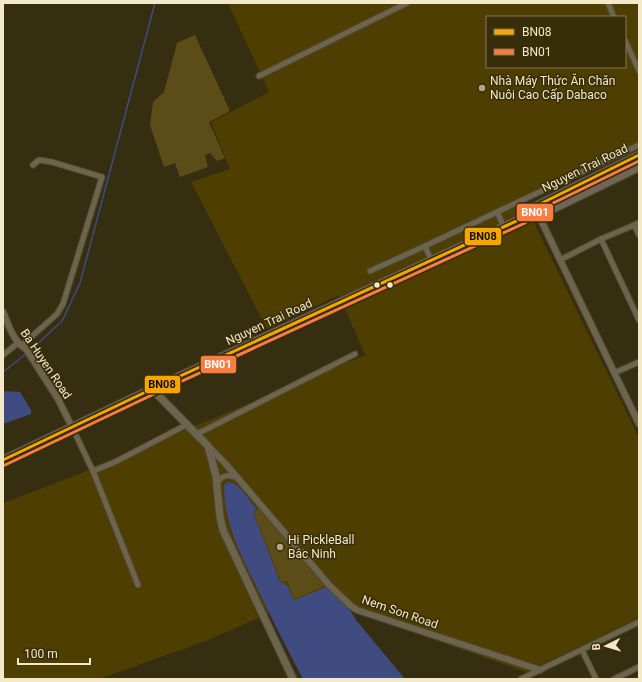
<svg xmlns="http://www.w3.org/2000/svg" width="642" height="682" font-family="Roboto,sans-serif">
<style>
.built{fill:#4e3e02;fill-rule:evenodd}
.green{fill:#5c4c18}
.water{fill:#3f4b81}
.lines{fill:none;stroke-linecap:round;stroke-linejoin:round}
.stream{stroke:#3f4b81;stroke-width:1.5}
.minor-casing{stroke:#514a33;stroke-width:7}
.tertiary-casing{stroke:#514a33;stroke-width:8}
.secondary-casing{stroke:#514a33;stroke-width:9}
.trunk-casing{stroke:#514a33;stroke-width:10}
.minor{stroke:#6c644c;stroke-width:5}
.tertiary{stroke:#6c644c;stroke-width:6}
.secondary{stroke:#6c644c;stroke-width:7}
.trunk{stroke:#706556;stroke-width:8}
.bus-1-casing{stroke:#382d09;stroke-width:6}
.bus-2-casing{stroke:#382d09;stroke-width:6}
.bus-1{stroke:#f7a600;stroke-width:3}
.bus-2{stroke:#f77d43;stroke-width:3}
.poi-dot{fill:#b1a787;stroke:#382d09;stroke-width:1.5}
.bus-dot{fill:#f3e8c7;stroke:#382d09;stroke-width:1.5}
.labels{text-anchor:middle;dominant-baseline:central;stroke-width:3;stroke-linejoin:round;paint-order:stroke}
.poi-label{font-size:12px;fill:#f3e8c7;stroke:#382d09;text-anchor:start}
.street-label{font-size:12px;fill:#f3e8c7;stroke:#382d09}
.line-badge{stroke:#382d09;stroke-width:1.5}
.badge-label{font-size:11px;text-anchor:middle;font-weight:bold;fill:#fff}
.pale-badge-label{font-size:11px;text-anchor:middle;font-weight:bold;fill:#111}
</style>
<rect width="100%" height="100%" fill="#362e10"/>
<!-- built -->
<path class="built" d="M 228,3 L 639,3 L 639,143 L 522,198 L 639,438 L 639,618 L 526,672 L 361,614 L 329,587 L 206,641 L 99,679 L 3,679 L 3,503 L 87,471 L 365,355 L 339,295 L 267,329 L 191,182 L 230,169 L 211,122 L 269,92 ZM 487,17 L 625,17 L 625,67 L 487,67 Z"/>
<!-- green -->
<g class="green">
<polygon points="195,35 230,111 209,122 225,158 217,161 210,153 205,155 208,167 180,177 175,163 164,167 150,125 153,102 164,92 177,43"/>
<polygon points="260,508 325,586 295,599 293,598 288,583 286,581 281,582 254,513"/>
</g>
<!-- water -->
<g class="water">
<polygon points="3,391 20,392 31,410 31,414 3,424"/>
<path d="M 229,482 C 242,485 249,500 257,510 L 253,512 L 280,582 C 291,584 288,594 295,600 L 326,587 L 350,610 L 356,620 L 405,679 L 303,679 C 288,651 274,623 260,594 C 243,558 224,527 224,485 L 226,483 Z"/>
</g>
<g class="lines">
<!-- stream -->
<g class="stream">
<polyline points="30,351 62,321 80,283 155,3"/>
<polyline points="3,372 27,353"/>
</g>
<!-- minor casing -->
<g class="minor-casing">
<g id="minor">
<polyline points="608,3 614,17"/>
<polyline points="625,40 639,71"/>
<polyline points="259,76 407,3"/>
<polyline points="497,212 504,227"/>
<polyline points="634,225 639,235"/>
<polyline points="601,239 639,320"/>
<polyline points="431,260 425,246 639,145"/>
<polyline points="560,260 601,239 639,223"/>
<polyline points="370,271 425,246"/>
<polyline points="21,346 57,314 63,304 102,177 52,162 39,160 33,165"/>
<polyline points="3,355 18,343"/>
<polyline points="614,373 639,362"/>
<polyline points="72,427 93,471 138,585"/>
<polyline points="197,434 355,354"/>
<polyline points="93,471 115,462 188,424"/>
<path d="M 217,485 C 220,476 226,474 235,477"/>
<polyline points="582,650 596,679"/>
<polyline points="521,679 639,622"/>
<polyline points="614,679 639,667"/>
</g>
</g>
<!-- tertiary casing -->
<g class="tertiary-casing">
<g id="tertiary">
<polyline points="539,216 639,424"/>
<path d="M 3,312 C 9,326 13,341 26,349 L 58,399 L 72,427"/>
<polyline points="208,446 224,462 330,586 351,606 357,610 540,670"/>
</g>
</g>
<!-- secondary casing -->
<g class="secondary-casing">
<polyline id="secondary" points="152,389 208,446 216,476 220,517 223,530 293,679"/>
</g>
<!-- trunk casing -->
<g class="trunk-casing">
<g id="trunk">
<polyline points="523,218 532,208 639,155"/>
<polyline points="3,460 152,389 523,218 536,217 639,167"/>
</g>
</g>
<!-- minor -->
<use href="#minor" class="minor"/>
<!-- tertiary -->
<use href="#tertiary" class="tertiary"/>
<!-- secondary -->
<use href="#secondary" class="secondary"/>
<!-- trunk -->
<use href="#trunk" class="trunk"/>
<!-- bus-1 casing -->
<g class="bus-1-casing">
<polyline id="bus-1" points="3,460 152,389 523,218 532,208 639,155"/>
</g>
<!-- bus-2 casing -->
<g class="bus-2-casing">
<polyline id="bus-2" points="5,465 154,394 525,223 535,212 639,161"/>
</g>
<!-- bus-1 -->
<use href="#bus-1" class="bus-1"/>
<!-- bus-2 -->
<use href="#bus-2" class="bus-2"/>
</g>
<!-- markers -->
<g class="poi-dot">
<circle cx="482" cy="88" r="4"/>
<circle cx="280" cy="547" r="4"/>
</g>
<g class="bus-dot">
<circle cx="377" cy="285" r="3.5"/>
<circle cx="390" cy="285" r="3.5"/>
</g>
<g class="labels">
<!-- poi labels -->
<g class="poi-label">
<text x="490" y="81">Nhà Máy Thức Ăn Chăn<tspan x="490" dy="14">Nuôi Cao Cấp Dabaco</tspan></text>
<text x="288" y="540">Hi PickleBall<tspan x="288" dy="14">Bắc Ninh</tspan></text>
</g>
<!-- street labels -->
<g class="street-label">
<text transform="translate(585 168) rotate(-26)">Nguyen Trai Road</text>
<text transform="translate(269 322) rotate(-25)">Nguyen Trai Road</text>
<text transform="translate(46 364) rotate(56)">Ba Huyen Road</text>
<text transform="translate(400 612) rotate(19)">Nem Son Road</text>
</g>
</g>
<g class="line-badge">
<rect x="516" y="203" width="38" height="19" rx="4" fill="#f77d43"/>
<rect x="464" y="227" width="38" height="19" rx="4" fill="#f7a600"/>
<rect x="200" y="355" width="37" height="19" rx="4" fill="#f77d43"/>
<rect x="144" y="375" width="37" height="19" rx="4" fill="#f7a600"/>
</g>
<g class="badge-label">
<text x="535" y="216">BN01</text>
<text x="218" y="368">BN01</text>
</g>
<g class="pale-badge-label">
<text x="483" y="240">BN08</text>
<text x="162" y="388">BN08</text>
</g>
<!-- border -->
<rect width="642" height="682" fill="none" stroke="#f3e8c7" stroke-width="8"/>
<!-- legend -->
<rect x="486" y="16" width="140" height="52" fill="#382d09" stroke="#837855"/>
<rect x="494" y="29" width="20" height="6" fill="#f7a600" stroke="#837855"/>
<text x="522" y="36" font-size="12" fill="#f3e8c7">BN08</text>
<rect x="494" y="49" width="20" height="6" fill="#f77d43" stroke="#837855"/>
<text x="522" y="56" font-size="12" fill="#f3e8c7">BN01</text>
<!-- north arrow -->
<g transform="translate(606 646) rotate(265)" stroke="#382d09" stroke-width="3" paint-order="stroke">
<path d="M0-3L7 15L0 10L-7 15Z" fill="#f3e8c7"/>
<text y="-6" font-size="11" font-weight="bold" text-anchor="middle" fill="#f3e8c7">B</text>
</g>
<!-- scale -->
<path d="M18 658v6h72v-6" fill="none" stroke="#f3e8c7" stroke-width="2"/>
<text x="24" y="658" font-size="12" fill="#f3e8c7" stroke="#382d09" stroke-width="3" paint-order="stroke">100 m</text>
</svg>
